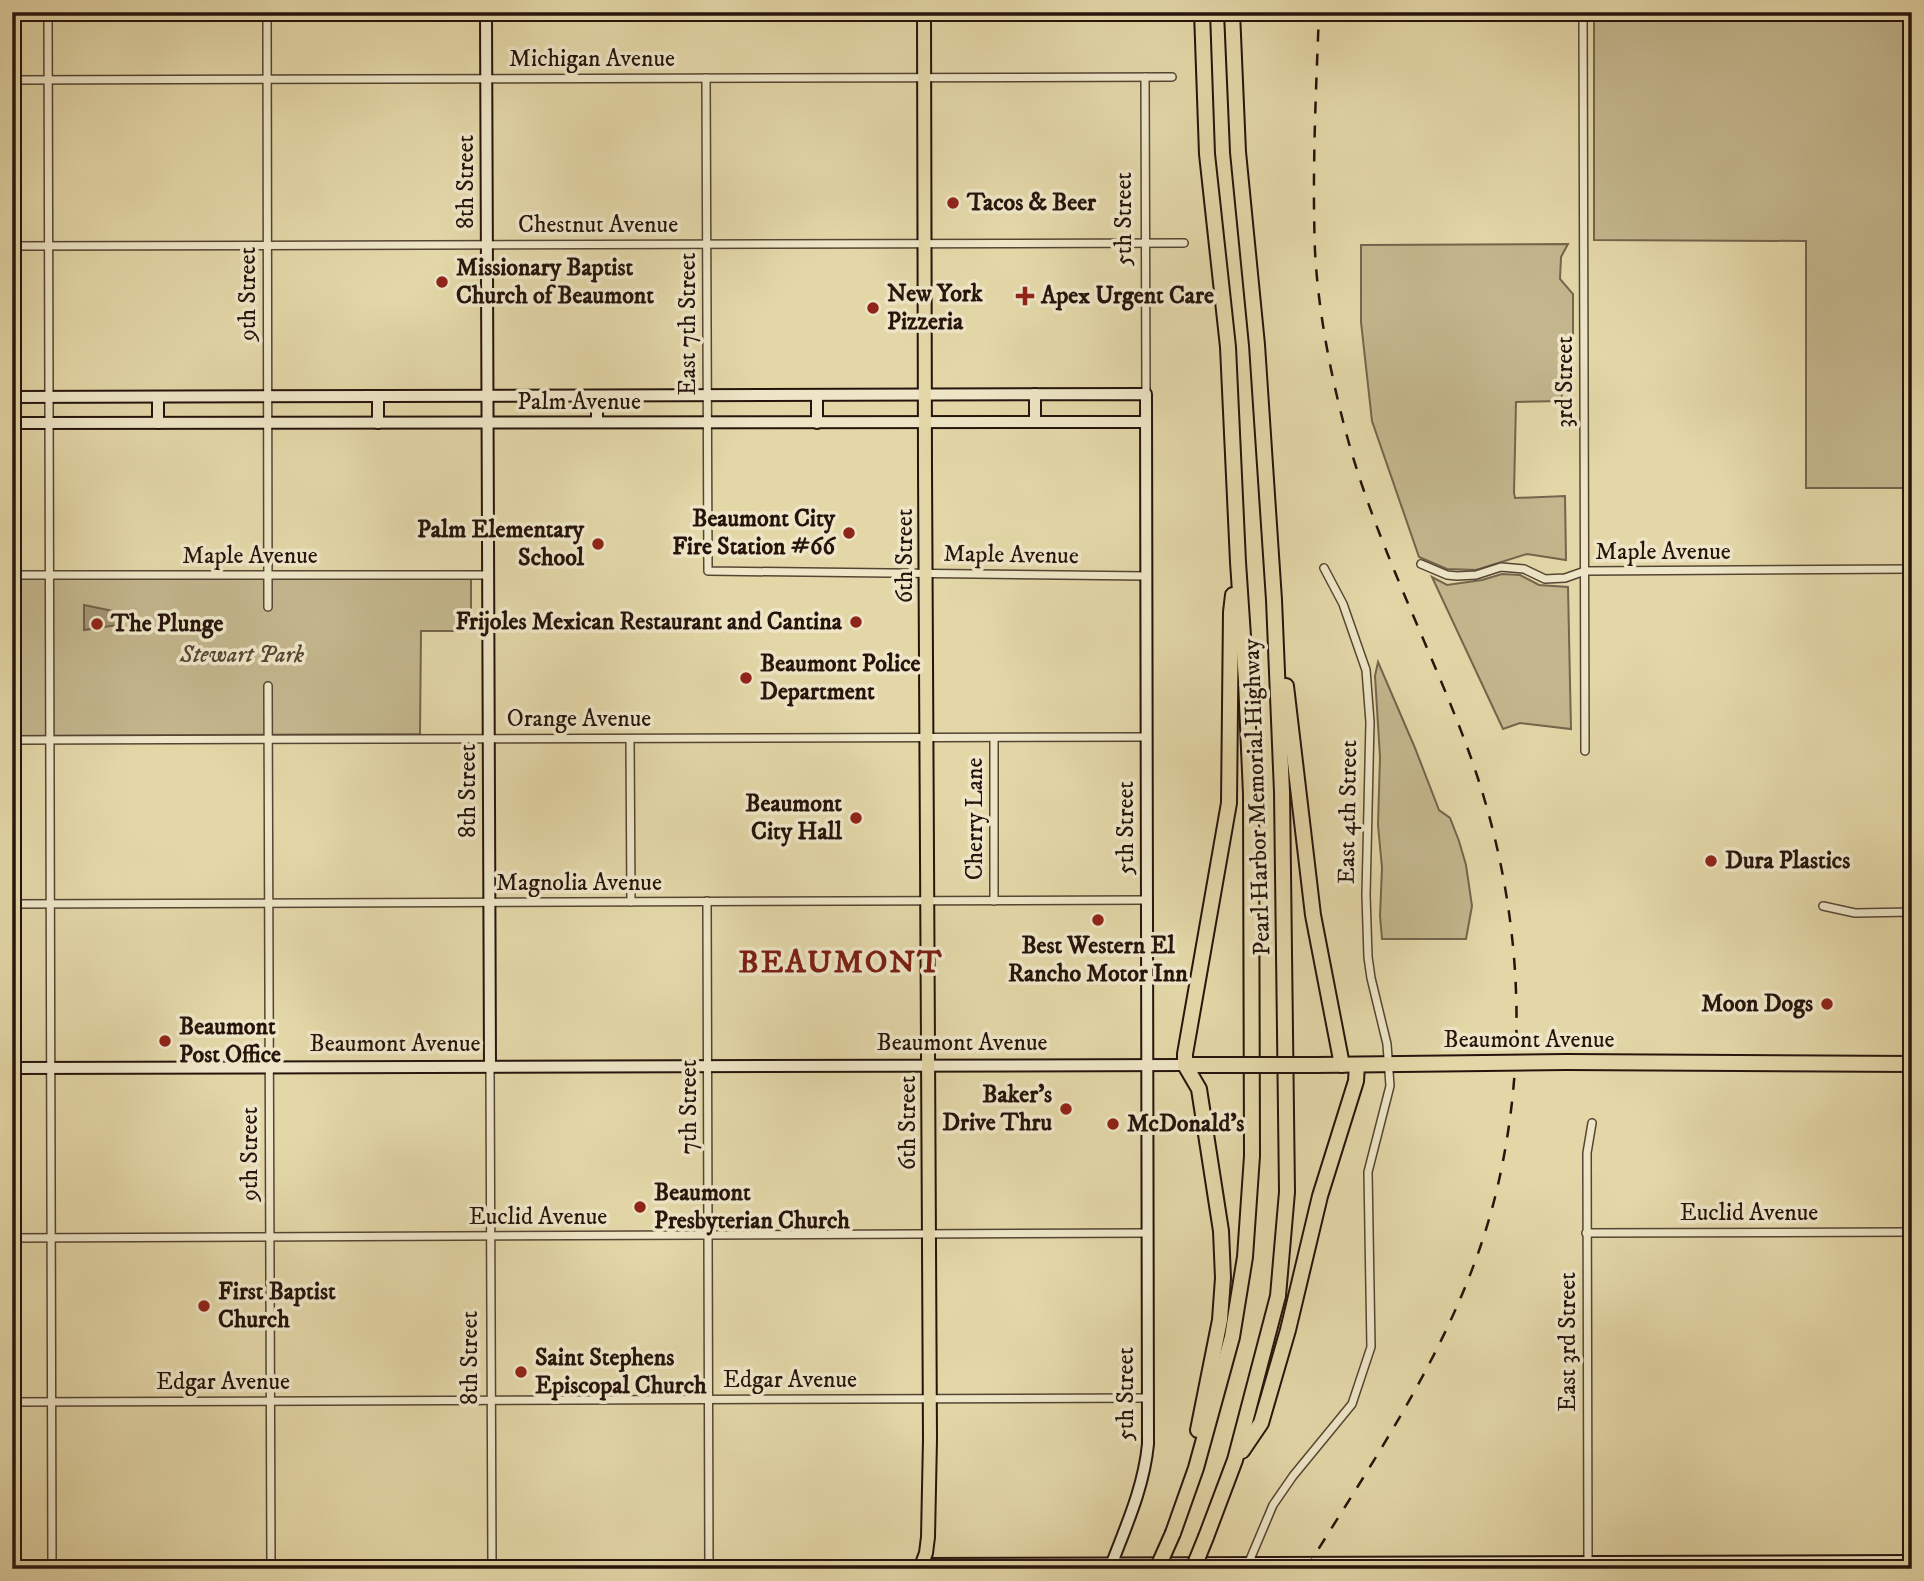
<svg xmlns="http://www.w3.org/2000/svg" width="1924" height="1581" font-family="'IM FELL DW Pica',serif">
<style>
.green{fill:#c3b68d;stroke:#74654c;stroke-width:2}
.water{fill:#a39573;stroke:#71614a;stroke-width:2}
.lines{fill:none;stroke-linecap:round;stroke-linejoin:round}
.street-casing{stroke:#554533;stroke-width:10}
.secondary-casing{stroke:#26140c;stroke-width:14}
.primary-casing{stroke:#26140c;stroke-width:16}
.highway-casing{stroke:#26140c;stroke-width:18}
.street{stroke:#ede5c6;stroke-width:7}
.secondary{stroke:#ede5c6;stroke-width:10}
.primary{stroke:#e3d7a8;stroke-width:12}
.highway{stroke:#e3d7a8;stroke-width:14}
.rail{stroke:#26140c;stroke-width:2.5;stroke-dasharray:12 12;stroke-linecap:butt}
.highway-bridge-casing{stroke:#26140c;stroke-width:18;stroke-linecap:butt}
.highway-bridge{stroke:#e3d7a8;stroke-width:14}
.poi-dot{fill:#8f2418;stroke:#ede5c6;stroke-width:2.5}
.labels{text-anchor:middle;dominant-baseline:central;stroke-width:7;stroke-linejoin:round;paint-order:stroke}
.street-label{font-size:24px;fill:#26140c;stroke:#ede5c6}
.poi-label{font-size:24px;font-weight:bold;fill:#26140c;stroke:#ede5c6;text-anchor:start}
.park-label{font-size:24px;font-style:italic;fill:#554533;stroke:#ede5c6}
.district-label{font-size:32px;font-weight:bold;letter-spacing:2px;fill:#7a1f14;stroke:#ede5c6}
</style>
<rect width="100%" height="100%" fill="#e3d7a8"/>
<filter id="stains"><feTurbulence type="fractalNoise" baseFrequency=".00286" numOctaves="4"/><feColorMatrix values="0 0 0 0 .2 0 0 0 0 .09 0 0 0 0 .02 0 0 0 .5 -.17"/></filter>
<radialGradient id="worn" r=".72"><stop offset=".6" stop-color="#630" stop-opacity="0"/><stop offset="1" stop-color="#630" stop-opacity=".3"/></radialGradient>
<!-- green -->
<g class="green">
<polygon points="1594,12 1912,12 1912,488 1806,488 1806,241 1594,240"/>
<polygon points="1568,244 1561,257 1560,279 1573,294 1573,378 1561,383 1562,401 1516,402 1514,493 1515,498 1565,496 1566,560 1527,554 1476,570 1447,569 1419,557 1372,421 1361,322 1361,245"/>
<polygon points="12,573 471,577 471,631 421,631 420,734 12,736"/>
<polygon points="1502,574 1520,575 1539,585 1568,587 1571,729 1520,723 1503,729 1432,577 1447,585 1482,580"/>
<polygon points="1378,662 1415,748 1439,810 1450,818 1459,841 1466,865 1472,906 1466,939 1382,939 1380,916 1382,868 1378,825 1380,757 1375,676"/>
</g>
<!-- water -->
<polygon class="water" points="84,605 118,612 118,625 84,630"/>
<g class="lines">
<!-- street casing -->
<g class="street-casing">
<g id="street">
<polyline points="48,12 52,1569"/>
<polyline points="267,12 268,607"/>
<polyline points="1583,12 1585,751"/>
<polyline points="1145,77 1146,394"/>
<polyline points="706,78 708,571 1146,576"/>
<polyline points="12,80 1172,77"/>
<polyline points="12,246 1184,243"/>
<polyline points="1421,564 1447,575 1457,576 1476,575 1501,567 1524,569 1545,579 1565,578 1585,571 1912,569"/>
<polyline points="12,575 488,575"/>
<polyline points="268,686 271,1568"/>
<polyline points="994,738 994,901"/>
<polyline points="630,739 631,902"/>
<polyline points="12,740 1146,737"/>
<polyline points="707,901 709,1569"/>
<polyline points="12,904 1147,900"/>
<polyline points="1823,906 1855,913 1912,912"/>
<polyline points="490,1067 492,1568"/>
<polyline points="1586,1233 1912,1232"/>
<polyline points="12,1238 1147,1233"/>
<polyline points="12,1402 1148,1398"/>
<polyline points="1588,1562 1587,1153 1592,1123"/>
<polyline points="12,1565 922,1564"/>
<polyline points="1246,1569 1273,1505 1293,1476 1352,1404 1371,1347 1368,1172 1390,1086 1387,1044 1371,978 1368,957 1366,895 1370,722 1366,670 1343,604 1324,568"/>
</g>
</g>
<!-- secondary casing -->
<g class="secondary-casing">
<g id="secondary">
<polyline points="486,12 490,1067"/>
<polyline points="1035,394 1035,422"/>
<polyline points="817,395 817,423"/>
<path d="M 12,397 L 1146,394 L 1148,1444 C 1144,1486 1127,1524 1112,1563"/>
<polyline points="158,397 158,423"/>
<polyline points="378,397 378,423"/>
<polyline points="597,422 597,396"/>
<polyline points="12,423 1146,422"/>
<polyline points="12,1068 1185,1065"/>
<polyline points="922,1564 1912,1561"/>
</g>
</g>
<!-- primary casing -->
<g class="primary-casing">
<g id="primary">
<polyline points="924,12 925,465"/>
<polyline points="920,1569 926,1553 928,1537 930,1439 925,467"/>
</g>
</g>
<!-- highway casing -->
<g class="highway-casing">
<g id="highway">
<polyline points="1286,686 1313,915 1342,1065"/>
<polyline points="1566,1062 1912,1064"/>
<polyline points="1185,1065 1222,1065"/>
<polyline points="1316,1065 1485,1063"/>
<polyline points="1198,1430 1220,1320 1223,1278 1221,1231 1199,1089 1185,1065 1185,1054 1229,803 1231,612 1233,595"/>
<polyline points="1242,1451 1261,1423 1288,1330 1320,1196 1356,1081 1357,1065"/>
<polyline points="1173,1533 1196,1468 1232,1337 1245,1257 1252,1156 1251,794 1246,681 1238,562 1228,347 1207,154 1202,12"/>
<polyline points="1206,1537 1235,1460 1278,1296 1287,1192 1282,792 1274,600 1257,345 1238,152 1232,12"/>
</g>
</g>
<!-- street -->
<use href="#street" class="street"/>
<!-- secondary -->
<use href="#secondary" class="secondary"/>
<!-- primary -->
<use href="#primary" class="primary"/>
<!-- highway -->
<use href="#highway" class="highway"/>
<!-- rail -->
<path class="rail" d="M 1306,1569 C 1381,1448 1464,1329 1497,1189 C 1532,1040 1519,886 1466,744 C 1426,637 1371,533 1343,421 C 1329,366 1318,308 1315,251 C 1312,171 1316,92 1319,12"/>
<!-- highway-bridge casing -->
<g class="highway-bridge-casing">
<g id="highway-bridge">
<polyline points="1485,1063 1566,1062"/>
<polyline points="1222,1065 1316,1065"/>
<polyline points="1157,1569 1173,1533"/>
<polyline points="1193,1569 1206,1537"/>
</g>
</g>
<!-- highway-bridge -->
<use href="#highway-bridge" class="highway-bridge"/>
</g>
<!-- markers -->
<g class="poi-dot">
<circle cx="953" cy="203" r="7"/>
<circle cx="442" cy="282" r="7"/>
<path d="M1021.5 285.5h7v7h7v7h-7v7h-7v-7h-7v-7h7z"/>
<circle cx="873" cy="308" r="7"/>
<circle cx="849" cy="533" r="7"/>
<circle cx="598" cy="544" r="7"/>
<circle cx="856" cy="622" r="7"/>
<circle cx="97" cy="624" r="7"/>
<circle cx="746" cy="678" r="7"/>
<circle cx="856" cy="818" r="7"/>
<circle cx="1711" cy="861" r="7"/>
<circle cx="1098" cy="920" r="7"/>
<circle cx="1827" cy="1004" r="7"/>
<circle cx="165" cy="1041" r="7"/>
<circle cx="1066" cy="1109" r="7"/>
<circle cx="1113" cy="1124" r="7"/>
<circle cx="640" cy="1207" r="7"/>
<circle cx="204" cy="1306" r="7"/>
<circle cx="521" cy="1372" r="7"/>
</g>
<g class="labels">
<!-- street labels -->
<g class="street-label">
<text x="592" y="59">Michigan Avenue</text>
<text transform="translate(466 182) rotate(-90)">8th Street</text>
<text transform="translate(1124 219) rotate(-90)">5th Street</text>
<text x="598" y="225">Chestnut Avenue</text>
<text transform="translate(248 294) rotate(-90)">9th Street</text>
<text transform="translate(688 324) rotate(-90)">East 7th Street</text>
<text transform="translate(1565 382) rotate(-90)">3rd Street</text>
<text x="579" y="402">Palm Avenue</text>
<text x="1663" y="552">Maple Avenue</text>
<text transform="translate(1011 555) rotate(1)">Maple Avenue</text>
<text x="250" y="556">Maple Avenue</text>
<text transform="translate(905 556) rotate(-90)">6th Street</text>
<text x="579" y="719">Orange Avenue</text>
<text transform="translate(468 791) rotate(-90)">8th Street</text>
<text transform="translate(1257 797) rotate(-92)">Pearl Harbor Memorial Highway</text>
<text transform="translate(1348 812) rotate(-89)">East 4th Street</text>
<text transform="translate(975 819) rotate(-90)">Cherry Lane</text>
<text transform="translate(1126 828) rotate(-90)">5th Street</text>
<text x="579" y="883">Magnolia Avenue</text>
<text x="1529" y="1040">Beaumont Avenue</text>
<text x="962" y="1043">Beaumont Avenue</text>
<text x="395" y="1044">Beaumont Avenue</text>
<text transform="translate(689 1107) rotate(-90)">7th Street</text>
<text transform="translate(908 1123) rotate(-90)">6th Street</text>
<text transform="translate(250 1154) rotate(-90)">9th Street</text>
<text x="1749" y="1213">Euclid Avenue</text>
<text x="538" y="1217">Euclid Avenue</text>
<text transform="translate(1568 1342) rotate(-90)">East 3rd Street</text>
<text transform="translate(470 1358) rotate(-90)">8th Street</text>
<text x="790" y="1380">Edgar Avenue</text>
<text x="223" y="1382">Edgar Avenue</text>
<text transform="translate(1126 1394) rotate(-90)">5th Street</text>
</g>
<!-- poi labels -->
<g class="poi-label">
<text x="967" y="203">Tacos &amp; Beer</text>
<text x="456" y="268">Missionary Baptist<tspan x="456" dy="28">Church of Beaumont</tspan></text>
<text x="887" y="294">New York<tspan x="887" dy="28">Pizzeria</tspan></text>
<text x="1041" y="296">Apex Urgent Care</text>
<text x="835" y="519" text-anchor="end">Beaumont City<tspan x="835" dy="28">Fire Station #66</tspan></text>
<text x="584" y="530" text-anchor="end">Palm Elementary<tspan x="584" dy="28">School</tspan></text>
<text x="842" y="622" text-anchor="end">Frijoles Mexican Restaurant and Cantina</text>
<text x="111" y="624">The Plunge</text>
<text x="760" y="664">Beaumont Police<tspan x="760" dy="28">Department</tspan></text>
<text x="842" y="804" text-anchor="end">Beaumont<tspan x="842" dy="28">City Hall</tspan></text>
<text x="1725" y="861">Dura Plastics</text>
<text x="1098" y="946" text-anchor="middle">Best Western El<tspan x="1098" dy="28">Rancho Motor Inn</tspan></text>
<text x="1813" y="1004" text-anchor="end">Moon Dogs</text>
<text x="179" y="1027">Beaumont<tspan x="179" dy="28">Post Office</tspan></text>
<text x="1052" y="1095" text-anchor="end">Baker's<tspan x="1052" dy="28">Drive Thru</tspan></text>
<text x="1127" y="1124">McDonald's</text>
<text x="654" y="1193">Beaumont<tspan x="654" dy="28">Presbyterian Church</tspan></text>
<text x="218" y="1292">First Baptist<tspan x="218" dy="28">Church</tspan></text>
<text x="535" y="1358">Saint Stephens<tspan x="535" dy="28">Episcopal Church</tspan></text>
</g>
<!-- park labels -->
<g class="park-label">
<text x="242" y="655">Stewart Park</text>
</g>
<!-- district labels -->
<g class="district-label">
<text x="841" y="963">BEAUMONT</text>
</g>
</g>
<!-- margin -->
<rect width="1924" height="1581" fill="none" stroke="#e3d7a8" stroke-width="42"/>
<rect x="14" y="14" width="1896" height="1553" fill="none" stroke="#26140c" stroke-width="3.5"/>
<rect x="21" y="21" width="1882" height="1539" fill="none" stroke="#26140c" stroke-width="2"/>
<rect width="100%" height="100%" filter="url(#stains)"/>
<rect width="100%" height="100%" fill="url(#worn)"/>
</svg>
